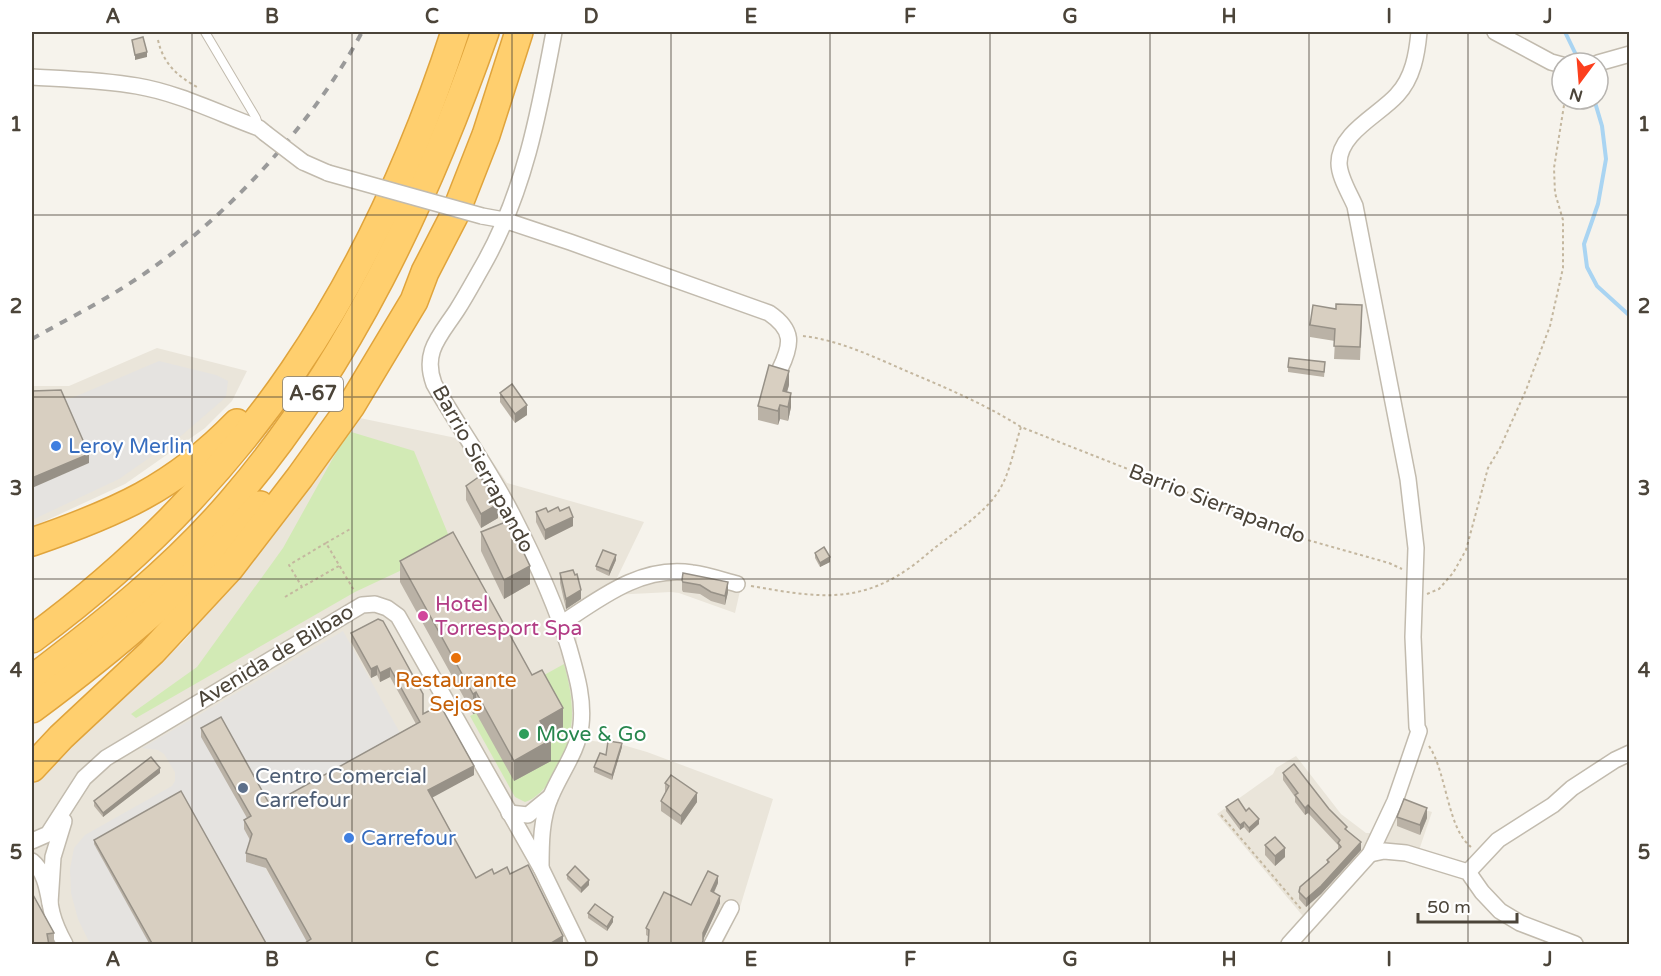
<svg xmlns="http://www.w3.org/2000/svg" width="1661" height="976" font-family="'Varela Round',sans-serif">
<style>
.residential{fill:#eae5da}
.green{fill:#d2eab5}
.parking{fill:#e5e3e0}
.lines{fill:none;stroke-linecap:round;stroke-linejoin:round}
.stream{stroke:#a9d4f2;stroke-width:4}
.lane-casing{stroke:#c2bbae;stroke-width:10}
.street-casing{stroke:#c2bbae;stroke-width:18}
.highway-casing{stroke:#e0a43c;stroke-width:30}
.path{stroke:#c4b79f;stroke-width:2;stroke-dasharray:3 3;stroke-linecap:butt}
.lane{stroke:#fff;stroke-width:8}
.street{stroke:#fff;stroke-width:15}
.highway{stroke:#ffcf6e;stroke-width:27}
.rail{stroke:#9a9a9a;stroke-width:4;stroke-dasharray:8 8;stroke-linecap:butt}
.street-bridge-casing{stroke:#c2bbae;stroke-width:18;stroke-linecap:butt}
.street-bridge{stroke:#fff;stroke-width:15}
.wall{fill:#bab2a6}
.shaded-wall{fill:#979187}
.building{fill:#d8cfc1;stroke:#979187;stroke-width:1.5}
.grid{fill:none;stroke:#4b4439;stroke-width:1.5;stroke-opacity:0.55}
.shop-dot{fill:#3f7fe0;stroke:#fff;stroke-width:2}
.hotel-dot{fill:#d1479c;stroke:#fff;stroke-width:2}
.food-dot{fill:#e8710a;stroke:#fff;stroke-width:2}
.leisure-dot{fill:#2e9e5b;stroke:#fff;stroke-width:2}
.service-dot{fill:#5c6f8a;stroke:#fff;stroke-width:2}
.labels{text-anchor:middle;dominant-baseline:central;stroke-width:4.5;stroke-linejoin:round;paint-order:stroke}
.shield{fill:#fff;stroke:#817c74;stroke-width:1.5}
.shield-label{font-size:20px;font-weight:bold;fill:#4b4439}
.shop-label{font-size:21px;fill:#366cbe;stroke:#fff;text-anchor:start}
.street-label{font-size:21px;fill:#4b4439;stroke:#fff}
.hotel-label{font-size:21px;fill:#b23c85;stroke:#fff;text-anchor:start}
.food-label{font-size:21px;fill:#c56008;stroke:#fff}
.leisure-label{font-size:21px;fill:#27864d;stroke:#fff;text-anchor:start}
.service-label{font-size:21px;fill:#4e5e75;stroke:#fff;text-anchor:start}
.neatline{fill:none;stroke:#4b4439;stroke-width:2}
.grid-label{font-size:20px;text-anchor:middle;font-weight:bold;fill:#4b4439}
</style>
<rect width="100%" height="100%" fill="#f6f3ec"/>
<!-- residential -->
<g class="residential">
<polygon points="157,348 247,371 232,401 205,428 125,484 32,527 32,386 69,386"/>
<polygon points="355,417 480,443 507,483 644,522 616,580 681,567 742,582 735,613 679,593 671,592 612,595 575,620 586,740 623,745 647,752 773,799 740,907 723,944 32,944 32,785 63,746 132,690 183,642 246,569"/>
<polygon points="1296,756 1341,814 1366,833 1372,833 1390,800 1432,812 1415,862 1389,858 1372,863 1313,928 1217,814 1273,774 1276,768"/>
</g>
<!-- green -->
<g class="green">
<polygon points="348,431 414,451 453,546 355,592 136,718 131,714 197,667 283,548"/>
<path d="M 564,664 C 569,682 572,697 572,715 C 572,742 553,793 525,802 L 515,797 L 470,716 Z"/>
</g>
<!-- parking -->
<g class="parking">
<polygon points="159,361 216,375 228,381 226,397 182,435 119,479 32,520 32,488 88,463 61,399 72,398"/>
<polygon points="343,631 404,740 263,864 309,944 90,944 78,919 71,893 70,869 74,848 85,835 172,786 175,781 175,772 164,754 158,750 142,748"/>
</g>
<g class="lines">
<!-- stream -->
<g class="stream">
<polyline points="1565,32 1580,63"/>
<polyline points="1594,99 1602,126 1606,159 1598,204 1584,244 1587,267 1597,286 1630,316"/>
</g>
<!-- lane casing -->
<g class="lane-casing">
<polyline id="lane" points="205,32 256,118 259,127"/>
</g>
<!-- street casing -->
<g class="street-casing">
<g id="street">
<polyline points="1495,32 1551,62 1562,65"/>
<polyline points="1598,63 1630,54"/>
<path d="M 32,77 C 67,79 103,80 137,86 C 179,93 220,114 259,128 L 265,133"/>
<polyline points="303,162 328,173"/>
<path d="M 482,216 L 504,220 L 570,242 L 769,313 C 794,330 792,344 780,369"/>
<path d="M 561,624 C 600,598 642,565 692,573 C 707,575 722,580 737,584"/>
<polyline points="509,813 528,815 550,797"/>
<polyline points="32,841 48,834 84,778 106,758 362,605 375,604 387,608 398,616 402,623 541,868 578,944"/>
<polyline points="1370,854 1384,851 1406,853 1468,872 1482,892 1500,911 1520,923 1575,944"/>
<path d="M 32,861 C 47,873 48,896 52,913 C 55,925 60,935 65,944"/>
<path d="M 541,868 C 541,844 541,818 551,796 C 561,772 578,751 581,725 C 584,698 576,673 569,648 C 555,602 534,557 512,514 C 489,469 459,428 434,384 C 422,352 440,336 457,310 C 466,296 474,281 482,267 C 524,194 539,113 554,32"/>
<polyline points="1468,872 1498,840 1553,805 1572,788 1615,760 1630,753"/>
<polyline points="50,903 53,857 64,821"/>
<polyline points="712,944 731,908"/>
<path d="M 1289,944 L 1370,854 L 1395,801 L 1419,731 L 1417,727 L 1413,637 L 1416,548 L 1408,479 L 1355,206 C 1350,194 1339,177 1339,163 C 1339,133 1379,115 1397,95 C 1413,78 1417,54 1419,32"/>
</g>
</g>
<!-- highway casing -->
<g class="highway-casing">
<g id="highway">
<path d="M 32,542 C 116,513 174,488 237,423"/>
<path d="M 32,639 C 247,481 373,284 455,32"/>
<path d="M 32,679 C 103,625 174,569 232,501 C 349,365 426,200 485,32"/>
<path d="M 32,709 C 114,648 192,583 260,505"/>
<polyline points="32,768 61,737 152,652 230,568 300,477 351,406 414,301 425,272 455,214 486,135 519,32"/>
</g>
</g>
<!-- path -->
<g class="path">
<path d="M 158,40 C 163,63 177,76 197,87"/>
<path d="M 803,336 C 838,340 872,356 904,370 C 944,387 985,404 1021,427 L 1227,508 L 1290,535 L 1389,563 L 1402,569"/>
<polyline points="326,543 352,528"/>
<polyline points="339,566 302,587 289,565 326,543 355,592"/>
<path d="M 751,586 C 810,596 855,606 908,569 C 920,561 930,551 941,543 C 961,528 984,513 998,492 C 1010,474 1014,448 1021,427"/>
<polyline points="1427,594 1439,589 1453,573 1466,550 1488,468 1500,448 1526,390 1550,326 1563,268 1563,220 1555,193 1554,168 1565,99"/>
<polyline points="285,597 302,587"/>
<path d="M 1429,746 C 1447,773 1447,828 1471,847"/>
<polyline points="1221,815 1301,909"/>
</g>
<!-- lane -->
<use href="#lane" class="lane"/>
<!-- street -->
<use href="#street" class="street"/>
<!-- highway -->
<use href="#highway" class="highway"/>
<!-- rail -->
<path class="rail" d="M 32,339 C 62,322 94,306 124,287 C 217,229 311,128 362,32"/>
<!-- street-bridge casing -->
<g class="street-bridge-casing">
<g id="street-bridge">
<polyline points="265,133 303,162"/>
<polyline points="328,173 482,216"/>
</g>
</g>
<!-- street-bridge -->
<use href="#street-bridge" class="street-bridge"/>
</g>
<!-- wall -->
<g class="wall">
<polygon points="1362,318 1360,360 1334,359 1335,341 1310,337 1310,325"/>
<polygon points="1288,367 1325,367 1324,377 1288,372"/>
<polygon points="789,385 787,392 791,407 788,421 780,419 778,425 758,420 758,406"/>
<polygon points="500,393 527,415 515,423 500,402"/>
<polygon points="466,486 498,518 481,528 466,500"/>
<polygon points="536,512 548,512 573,526 545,540 536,522"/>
<polygon points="481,532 525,556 530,584 504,599 481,551"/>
<polygon points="815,553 830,562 820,567 815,558"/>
<polygon points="616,560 609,576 596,570 596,566"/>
<polygon points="400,561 532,675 563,729 549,736 551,761 514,781 476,713 473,714 400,582"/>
<polygon points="560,573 581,599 566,609 560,583"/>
<polygon points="682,580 728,592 725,605 711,601 700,594 683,592 682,590"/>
<polygon points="378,619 423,714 474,775 431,797 476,878 494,874 510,874 563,945 307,942 266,868 246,862 246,853 250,840 244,829 244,820 247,818 201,737 201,728 270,805 416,724 390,677 380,682 377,675 371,678 351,642 351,633"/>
<polygon points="622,747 612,780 594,772 594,767 606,755"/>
<polygon points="160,773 103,817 94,806 94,801"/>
<polygon points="1283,773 1329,809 1347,830 1361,850 1321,894 1306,907 1299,899 1299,892 1327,863 1327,860 1338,850 1338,845 1308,813 1305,815 1295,802 1295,797 1283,780"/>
<polygon points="665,783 697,802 681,825 661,811 661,801 665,793"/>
<polygon points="1226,807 1246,811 1259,824 1249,833 1244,827 1240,830 1226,811"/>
<polygon points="1397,817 1427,818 1420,835 1397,826"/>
<polygon points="94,840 267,945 150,945 94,844"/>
<polygon points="1265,845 1285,857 1275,866 1265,855"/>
<polygon points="567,875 589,885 581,893 567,879"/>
<polygon points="718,883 714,893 720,903 703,940 703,945 649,937 646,935 646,928 691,905"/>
<polygon points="32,893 54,933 54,945 32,945"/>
<polygon points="588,913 613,922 607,931 588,918"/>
</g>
<!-- shaded-wall -->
<g class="shaded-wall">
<polygon points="147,52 147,57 135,60 135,55"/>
<polygon points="789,371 789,385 783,405 783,391"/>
<polygon points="791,393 791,407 788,421 788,407"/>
<polygon points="527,405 527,415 515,423 515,414"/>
<polygon points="780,405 780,419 778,425 778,411"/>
<polygon points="89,454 89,463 32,488 32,478"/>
<polygon points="498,504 498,518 481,528 481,514"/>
<polygon points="573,517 573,526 545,540 545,530"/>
<polygon points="525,544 525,563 521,547"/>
<polygon points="616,555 616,560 609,576 609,571"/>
<polygon points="830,557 830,562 820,567 820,563"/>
<polygon points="530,566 530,584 504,599 504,580"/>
<polygon points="728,582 728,592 725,605 725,596"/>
<polygon points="581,590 581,599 566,609 566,599"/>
<polygon points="377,666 377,675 371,678 371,669"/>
<polygon points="390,668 390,677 380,682 380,673"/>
<polygon points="476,692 476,713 473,714 473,694"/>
<polygon points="563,708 563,729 540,741 540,721"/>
<polygon points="551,740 551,761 514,781 514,761"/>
<polygon points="622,743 622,747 612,780 612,775"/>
<polygon points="474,766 474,775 428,800 428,790"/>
<polygon points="160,768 160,773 103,817 103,813"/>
<polygon points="697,793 697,802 681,825 681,816"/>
<polygon points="1308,805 1308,813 1305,815 1305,808"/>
<polygon points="1427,808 1427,818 1420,835 1420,825"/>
<polygon points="1259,819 1259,824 1249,833 1249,828"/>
<polygon points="1244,822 1244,827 1240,830 1240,825"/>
<polygon points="1361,842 1361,850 1321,894 1306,907 1306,899"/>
<polygon points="1285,848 1285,857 1275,866 1275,856"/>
<polygon points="718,876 718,883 711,898 711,891"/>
<polygon points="589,880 589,885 581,893 581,888"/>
<polygon points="720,896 720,903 703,940 703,933"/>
<polygon points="613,917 613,922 607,931 607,927"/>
<polygon points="563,936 563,945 548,945"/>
</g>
<!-- building -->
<g class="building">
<polygon points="143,37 147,52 135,55 132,40"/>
<polygon points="1336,304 1362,305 1360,347 1334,346 1335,329 1310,325 1313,305 1336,309"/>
<polygon points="1289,358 1325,362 1324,372 1288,367"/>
<polygon points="769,365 789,371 783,391 791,393 788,407 780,405 778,411 758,406"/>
<polygon points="512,384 527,405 515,414 500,393"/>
<polygon points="61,390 89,454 32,478 32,391"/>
<polygon points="480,476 485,484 486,483 498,504 481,514 466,486"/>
<polygon points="558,507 560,511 569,507 573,517 545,530 536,512 546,508 548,512"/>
<polygon points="508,521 517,540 522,538 525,544 521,547 530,566 504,580 481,532"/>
<polygon points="453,532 532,675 542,670 563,708 540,721 551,740 514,761 476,692 473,694 400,561"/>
<polygon points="824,547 830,557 820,563 815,553"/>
<polygon points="603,550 616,555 609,571 596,566"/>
<polygon points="573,570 575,575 577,574 581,590 566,599 560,573"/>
<polygon points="683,573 728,582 725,596 711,592 700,585 683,582 682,580"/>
<polygon points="378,619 383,621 423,694 423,714 440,705 474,766 428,790 476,878 492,869 494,874 507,867 510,874 528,865 563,936 548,945 302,945 311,939 266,859 246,853 252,834 244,820 251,816 201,728 221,717 270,805 420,722 390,668 380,673 377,666 371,669 351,633"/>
<polygon points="608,741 622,743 612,775 594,767 600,753 606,755"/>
<polygon points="151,757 160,768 103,813 94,801"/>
<polygon points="1294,764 1329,809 1347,827 1345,829 1361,842 1321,886 1306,899 1299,892 1300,887 1329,862 1327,860 1341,847 1338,843 1340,840 1308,805 1305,808 1295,795 1298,793 1283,773"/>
<polygon points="671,775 697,793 681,816 661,801 669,786 665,783"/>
<polygon points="181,791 267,945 153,945 94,840"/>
<polygon points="1238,799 1246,811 1249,808 1259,819 1249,828 1244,822 1240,825 1226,807"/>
<polygon points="1404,799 1427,808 1420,825 1397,817"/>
<polygon points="1275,837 1285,848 1275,856 1265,845"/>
<polygon points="575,866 589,880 581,888 567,875"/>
<polygon points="708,871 718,876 711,891 720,896 703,933 703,941 701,945 648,945 649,930 646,928 664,892 691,905"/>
<polygon points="32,893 54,933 47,934 49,945 32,945"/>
<polygon points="595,904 613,917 607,927 588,913"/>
</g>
<!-- grid -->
<path class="grid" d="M 192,32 L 192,944M 352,32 L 352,944M 512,32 L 512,944M 671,32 L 671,944M 830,32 L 830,944M 990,32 L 990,944M 1150,32 L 1150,944M 1309,32 L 1309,944M 1468,32 L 1468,944M 32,215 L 1630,215M 32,397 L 1630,397M 32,579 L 1630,579M 32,761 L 1630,761"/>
<!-- markers -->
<g class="shop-dot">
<circle cx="56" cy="446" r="6"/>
<circle cx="349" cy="838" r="6"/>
</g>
<circle class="hotel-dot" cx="423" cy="616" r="6"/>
<circle class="food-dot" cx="456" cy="658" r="6"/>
<circle class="leisure-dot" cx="524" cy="734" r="6"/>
<circle class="service-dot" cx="243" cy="788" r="6"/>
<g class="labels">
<!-- shield labels -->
<rect class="shield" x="283" y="377" width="60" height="34" rx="4.5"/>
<g class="shield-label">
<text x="313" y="394">A-67</text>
</g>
<!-- shop labels -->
<g class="shop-label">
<text x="68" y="446">Leroy Merlin</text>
<text x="361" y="838">Carrefour</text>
</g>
<!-- street labels -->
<g class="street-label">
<text transform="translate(483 469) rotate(61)">Barrio Sierrapando</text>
<text transform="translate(1217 504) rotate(21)">Barrio Sierrapando</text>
<text transform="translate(275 656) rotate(-31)">Avenida de Bilbao</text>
</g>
<!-- hotel labels -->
<g class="hotel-label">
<text x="435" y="604">Hotel<tspan x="435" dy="24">Torresport Spa</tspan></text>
</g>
<!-- food labels -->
<g class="food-label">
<text x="456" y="680">Restaurante<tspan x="456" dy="24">Sejos</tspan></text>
</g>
<!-- leisure labels -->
<g class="leisure-label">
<text x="536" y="734">Move &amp; Go</text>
</g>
<!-- service labels -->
<g class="service-label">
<text x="255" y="776">Centro Comercial<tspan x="255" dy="24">Carrefour</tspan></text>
</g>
</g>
<!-- border -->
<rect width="1661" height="976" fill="none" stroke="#ffffff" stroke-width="66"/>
<!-- north arrow -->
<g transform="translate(1580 81) rotate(196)"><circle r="28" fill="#ffffff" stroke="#b7b4b0" stroke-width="1.5"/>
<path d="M0-4.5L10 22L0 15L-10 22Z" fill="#fc3f1d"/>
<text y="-9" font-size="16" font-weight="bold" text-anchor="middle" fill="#4b4439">N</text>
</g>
<!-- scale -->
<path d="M1418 913v9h99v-9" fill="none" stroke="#4b4439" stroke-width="3"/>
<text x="1427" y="913" font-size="18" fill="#4b4439" stroke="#ffffff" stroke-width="4.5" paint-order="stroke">50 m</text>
<rect x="33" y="33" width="1595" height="910" class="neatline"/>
<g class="grid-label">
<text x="113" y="23">A</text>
<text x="272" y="23">B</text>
<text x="432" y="23">C</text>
<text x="591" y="23">D</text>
<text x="751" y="23">E</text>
<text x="910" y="23">F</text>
<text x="1070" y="23">G</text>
<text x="1229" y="23">H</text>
<text x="1389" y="23">I</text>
<text x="1548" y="23">J</text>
<text x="16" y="131">1</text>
<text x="1644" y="131">1</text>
<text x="16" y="313">2</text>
<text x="1644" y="313">2</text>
<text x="16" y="495">3</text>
<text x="1644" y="495">3</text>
<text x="16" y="677">4</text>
<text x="1644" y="677">4</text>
<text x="16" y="859">5</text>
<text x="1644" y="859">5</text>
<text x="113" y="966">A</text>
<text x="272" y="966">B</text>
<text x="432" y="966">C</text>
<text x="591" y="966">D</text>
<text x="751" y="966">E</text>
<text x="910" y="966">F</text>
<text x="1070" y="966">G</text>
<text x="1229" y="966">H</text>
<text x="1389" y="966">I</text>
<text x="1548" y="966">J</text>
</g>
</svg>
